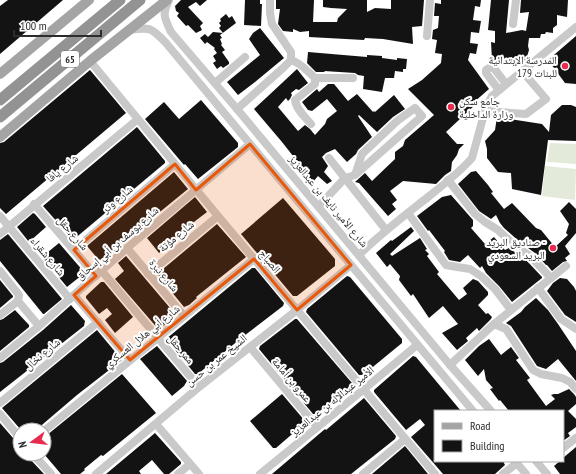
<svg xmlns="http://www.w3.org/2000/svg" width="576" height="474" font-family="'PT Sans Narrow','Noto Naskh Arabic',sans-serif">
<style>
.green{fill:#e4ead9}
.building{fill:#131313}
.lines{fill:none;stroke-linecap:round;stroke-linejoin:round}
.minor{stroke:#c9c9c9;stroke-width:8}
.major{stroke:#a4a4a4;stroke-width:10}
.highway{stroke:#939393;stroke-width:11}
.marked{fill:#e8590c;fill-opacity:0.2;stroke:#e8590c;stroke-width:3;stroke-linejoin:round}
.poi-dot{fill:#e72b4c;stroke:#fff;stroke-width:1.5}
.labels{text-anchor:middle;dominant-baseline:central;stroke-width:4;stroke-linejoin:round;paint-order:stroke}
.shield{fill:#fff;stroke:#6b6b6b;stroke-width:1}
.shield-label{font-size:10px;font-weight:bold;fill:#2c2c2c}
.poi-label{font-size:11px;fill:#2c2c2c;stroke:#fff;text-anchor:end}
.street-label{font-size:11px;fill:#2c2c2c;stroke:#fff}
</style>
<rect width="100%" height="100%" fill="#fff"/>
<!-- green -->
<g class="green">
<polygon points="550,143 576,144 576,164 547,162"/>
<polygon points="545,166 576,169 575,200 542,196"/>
</g>
<!-- building -->
<g class="building">
<polygon points="8,0 63,0 0,54 0,6"/>
<polygon points="181,0 207,0 200,6 196,2 188,7 203,23 200,26 202,30 196,33 188,25 186,26 177,16 179,13 176,11 175,6"/>
<polygon points="245,0 260,0 260,4 262,4 261,26 244,25"/>
<polygon points="276,0 314,0 313,22 337,22 338,18 347,9 331,8 323,7 323,0 367,0 367,12 375,8 391,9 391,0 424,0 422,26 412,27 413,44 383,39 365,38 364,40 309,37 309,31 300,32 293,29 293,32 283,31 278,24 280,9 276,9"/>
<polygon points="441,0 481,0 480,7 475,6 473,20 481,21 479,33 471,32 470,43 478,44 476,54 470,53 468,60 489,89 473,103 475,105 446,132 457,144 464,144 459,149 457,155 452,162 451,171 445,175 436,184 403,181 390,191 397,200 392,204 396,209 388,216 359,183 355,182 365,173 372,181 395,159 395,152 403,146 405,140 434,115 408,89 422,80 441,63 442,54 435,53 437,40 432,39 433,30 438,28 439,16 434,16 435,3 441,4"/>
<polygon points="491,0 509,0 506,33 522,30 526,31 529,12 520,13 521,0 568,0 567,17 557,15 557,25 553,28 553,33 546,32 545,34 541,34 540,38 529,38 528,46 529,50 526,60 515,64 511,64 503,61 492,60 491,42 495,43 495,31 488,30"/>
<polygon points="226,14 229,18 232,16 236,23 220,35 222,38 220,39 222,44 221,45 225,50 222,52 229,62 229,64 223,68 221,66 217,69 213,63 216,61 213,56 217,53 214,49 215,48 207,42 205,44 200,38 205,34 208,37 213,32 223,33 219,28 221,26 219,23 221,21 220,19"/>
<polygon points="260,28 284,58 255,82 238,95 227,82 260,55 249,39 253,33"/>
<polygon points="576,36 576,84 565,83 548,60"/>
<polygon points="308,52 367,57 367,55 382,56 382,58 397,60 397,58 407,59 406,69 403,69 403,72 395,71 394,78 385,78 382,92 363,89 364,76 358,75 355,73 324,71 325,72 316,72 307,63"/>
<polygon points="297,69 308,83 299,90 296,89 291,93 292,95 290,99 288,101 286,98 278,107 298,131 305,125 310,129 315,135 325,124 327,119 337,111 327,99 312,111 308,110 302,102 317,89 319,92 328,84 334,84 348,101 357,94 373,112 374,111 375,112 394,95 405,109 393,117 377,132 359,115 358,116 372,137 358,150 356,154 347,162 335,149 326,153 322,157 328,166 324,172 332,181 327,184 318,176 313,182 306,175 304,170 282,142 254,109 267,97"/>
<polygon points="90,70 126,113 6,214 0,208 0,143 4,142"/>
<polygon points="201,100 238,143 238,147 198,179 185,164 184,165 145,119 164,102 179,119"/>
<polygon points="562,105 571,105 576,107 576,141 548,140 541,195 512,189 511,173 498,172 487,158 487,149 485,141 495,130 497,117 542,124 549,132 551,115"/>
<polygon points="137,127 165,161 165,163 73,240 43,206"/>
<polygon points="476,171 488,185 493,192 491,193 504,209 512,203 536,228 541,230 555,247 568,235 566,233 569,224 560,211 569,202 576,209 576,233 565,246 570,254 565,258 567,261 563,262 552,271 547,265 546,265 535,253 528,248 522,241 521,243 504,228 500,223 496,215 491,219 479,211 458,184 471,172"/>
<polygon points="174,172 188,189 101,260 98,259 87,246"/>
<polygon points="451,195 473,220 473,226 471,228 485,244 494,237 505,250 509,248 527,261 542,277 542,278 512,302 499,286 486,273 482,266 480,268 468,255 460,262 449,260 444,252 445,251 429,230 428,231 417,216 442,197"/>
<polygon points="195,197 207,212 190,225 159,253 147,238"/>
<polygon points="283,198 335,259 335,266 297,296 293,296 241,234"/>
<polygon points="33,213 35,214 46,227 29,242 17,227"/>
<polygon points="217,224 246,257 196,297 197,298 189,305 184,307 157,274"/>
<polygon points="411,227 414,231 390,254 392,256 420,238 427,249 425,250 429,254 427,256 439,272 437,274 459,300 467,294 463,288 473,279 478,281 488,292 488,295 478,305 486,314 488,313 492,317 491,319 479,331 477,328 466,338 468,341 457,350 442,333 458,324 443,306 429,318 413,294 411,296 399,280 400,276 390,264 387,267 376,253 391,240 392,241"/>
<polygon points="8,234 62,299 44,314 43,314 0,261 0,240"/>
<polygon points="59,243 84,272 82,275 67,287 42,257"/>
<polygon points="126,256 176,315 159,330 115,279 124,271 118,263"/>
<polygon points="252,268 255,268 284,303 283,306 240,339 198,374 195,374 166,339"/>
<polygon points="347,276 350,277 402,339 402,343 363,375 359,375 306,312 307,309"/>
<polygon points="560,278 567,279 574,287 576,291 576,322 565,315 547,291 553,283"/>
<polygon points="0,280 13,296 13,297 0,308"/>
<polygon points="101,282 104,282 133,317 115,333 105,320 112,314 107,308 99,314 86,298 86,296"/>
<polygon points="536,298 548,310 558,324 576,351 576,381 558,359 546,369 537,366 511,326 506,323 521,312 525,307"/>
<polygon points="71,305 85,321 84,326 0,392 0,363 3,362 43,330"/>
<polygon points="15,310 29,325 29,327 0,351 0,320 3,319"/>
<polygon points="295,319 297,319 352,383 351,386 316,414 313,414 259,349 260,346"/>
<polygon points="97,330 122,360 77,395 36,430 21,430 2,408"/>
<polygon points="489,339 501,355 511,347 519,358 516,360 530,378 527,380 546,406 555,399 551,395 554,394 558,394 569,389 574,394 576,397 576,404 568,411 576,419 576,427 568,433 570,436 563,441 563,411 509,411 500,400 499,401 490,389 493,388 486,380 484,369 478,376 465,360 479,346"/>
<polygon points="157,346 187,381 184,386 172,396 140,359"/>
<polygon points="413,356 416,357 461,411 435,411 435,461 503,461 505,465 495,474 443,474 411,437 425,425 420,419 406,430 374,392 374,390"/>
<polygon points="122,374 156,413 103,456 101,455 84,469 85,470 80,474 61,474 44,454 44,437 47,435"/>
<polygon points="282,394 305,421 305,423 276,448 273,448 250,421"/>
<polygon points="364,398 396,436 395,439 351,474 272,474 325,429 326,430"/>
<polygon points="0,423 20,446 20,454 28,454 29,458 44,474 0,474"/>
<polygon points="155,433 181,462 181,464 169,474 164,474 152,460 139,471 141,474 106,474"/>
<polygon points="405,446 428,474 372,474"/>
<polygon points="576,447 576,474 560,474 554,466 560,461 563,461 563,458"/>
</g>
<g class="lines">
<!-- minor -->
<g class="minor">
<path d="M 169,0 C 162,15 164,17 171,32 L 237,109 L 450,365 L 491,411"/>
<polyline points="513,24 516,0"/>
<path d="M 129,30 C 150,27 151,27 166,43 L 250,144 L 473,411"/>
<polyline points="427,36 430,0"/>
<path d="M 291,60 C 301,63 307,71 315,78 L 315,84 L 295,100 C 296,109 305,117 311,124"/>
<polyline points="90,61 218,216 435,474"/>
<polyline points="315,78 353,78"/>
<polyline points="215,83 245,57"/>
<polyline points="499,90 486,73 486,70 491,67 493,67 506,84"/>
<polyline points="237,109 283,68 291,60 291,52 272,24 270,13 270,0"/>
<polyline points="485,111 526,114 546,99 522,71"/>
<polyline points="329,158 386,230"/>
<polyline points="448,180 475,214 485,222 498,230 512,243 531,257 551,278"/>
<polyline points="34,204 96,276"/>
<polyline points="319,206 345,178 355,175 422,116 415,108 397,121 362,154 355,175"/>
<polyline points="408,213 446,265 457,267 470,269 481,276 495,289 511,310"/>
<polyline points="0,216 70,299"/>
<polyline points="0,234 138,119"/>
<polyline points="127,248 184,316"/>
<polyline points="74,250 175,164"/>
<path d="M 359,255 C 380,234 404,216 428,197 C 443,185 459,173 472,158 L 486,107 L 492,96 L 576,27"/>
<polyline points="101,270 199,387"/>
<polyline points="0,271 19,295 18,301 39,326"/>
<polyline points="148,274 218,216"/>
<polyline points="538,288 561,319 576,329"/>
<polyline points="74,295 130,360"/>
<polyline points="0,315 18,301"/>
<polyline points="494,324 506,329 533,370 541,374 562,378 570,382 576,389"/>
<polyline points="250,347 317,427"/>
<polyline points="0,358 39,326 127,248 250,144"/>
<polyline points="450,365 494,324 566,266"/>
<polyline points="0,403 98,322"/>
<polyline points="0,414 20,438"/>
<polyline points="156,424 199,474"/>
<polyline points="44,431 254,259"/>
<polyline points="563,448 576,438"/>
<polyline points="33,454 51,474"/>
<polyline points="515,461 526,474"/>
<polyline points="536,461 547,474"/>
<polyline points="96,474 199,387 297,310 351,265"/>
<polyline points="178,474 190,464"/>
<polyline points="260,474 363,390 417,345"/>
<polyline points="363,474 405,439"/>
<polyline points="503,474 517,463"/>
</g>
<!-- major -->
<g class="major">
<polyline points="0,74 89,0"/>
<polyline points="0,137 90,61 167,0"/>
</g>
<!-- highway -->
<g class="highway">
<polyline points="0,100 120,0"/>
<polyline points="0,117 140,0"/>
</g>
</g>
<!-- marked area -->
<path class="marked" d="M 250,144 L 351,265 L 297,310 L 254,259 L 130,360 L 74,295 L 96,276 L 74,250 L 175,164 L 196,190 Z"/>
<!-- markers -->
<g class="poi-dot">
<circle cx="565" cy="66" r="4"/>
<circle cx="451" cy="107" r="4"/>
<circle cx="553" cy="248" r="4"/>
</g>
<g class="labels">
<!-- shield labels -->
<rect class="shield" x="61" y="51" width="18" height="16" rx="3"/>
<g class="shield-label">
<text x="70" y="59">65</text>
</g>
<!-- poi labels -->
<g class="poi-label">
<text x="557" y="60">المدرسة الإبتدائية<tspan x="557" dy="13">179 للبنات</tspan></text>
<text x="459" y="101" text-anchor="start">جامع سكن<tspan x="459" dy="13">وزارة الداخلية</tspan></text>
<text x="545" y="242">صناديق البريد -<tspan x="545" dy="13">البريد السعودي</tspan></text>
</g>
<!-- street labels -->
<g class="street-label">
<text transform="translate(62 168) rotate(-39)">شارع يافا</text>
<text transform="translate(117 199) rotate(-40)">شارع وتر</text>
<text transform="translate(329 201) rotate(50)">شارع الأمير نايف بن عبدالعزيز</text>
<text transform="translate(73 233) rotate(49)">شارع حقل</text>
<text transform="translate(176 236) rotate(-40)">شارع مؤتة</text>
<text transform="translate(117 243) rotate(-41)">شارع يوسف بن أبي إسحاق</text>
<text transform="translate(48 256) rotate(50)">شارع شقراء</text>
<text transform="translate(270 261) rotate(50)">الصباح</text>
<text transform="translate(164 275) rotate(50)">شارع نبرة</text>
<text transform="translate(142 336) rotate(-39)">شارع أبي هلال العسكري</text>
<text transform="translate(181 349) rotate(50)">ممر حقل</text>
<text transform="translate(42 354) rotate(-40)">شارع نخال</text>
<text transform="translate(216 360) rotate(-39)">الشيخ عمر بن حسن</text>
<text transform="translate(292 380) rotate(50)">عمرو بن أمامة</text>
<text transform="translate(332 401) rotate(-39)">الأمير عبدالإله بن عبدالعزيز</text>
</g>
</g>
<!-- legend -->
<rect x="434" y="410" width="130" height="52" fill="#ffffff" stroke="#ababab"/>
<rect x="442" y="423" width="20" height="6" fill="#a4a4a4" stroke="#ababab"/>
<text x="470" y="430" font-size="12" fill="#2c2c2c">Road</text>
<rect x="442" y="440" width="20" height="12" fill="#131313" stroke="#ababab"/>
<text x="470" y="450" font-size="12" fill="#2c2c2c">Building</text>
<!-- north arrow -->
<g transform="translate(32 442) rotate(255)"><circle r="19" fill="#ffffff" stroke="#ababab"/>
<path d="M0-3L7 15L0 10L-7 15Z" fill="#e72b4c"/>
<text y="-6" font-size="11" font-weight="bold" text-anchor="middle" fill="#2c2c2c">N</text>
</g>
<!-- scale -->
<path d="M14 30v6h87v-6" fill="none" stroke="#2c2c2c" stroke-width="2"/>
<text x="20" y="30" font-size="12" fill="#2c2c2c" stroke="#ffffff" stroke-width="3" paint-order="stroke">100 m</text>
</svg>
